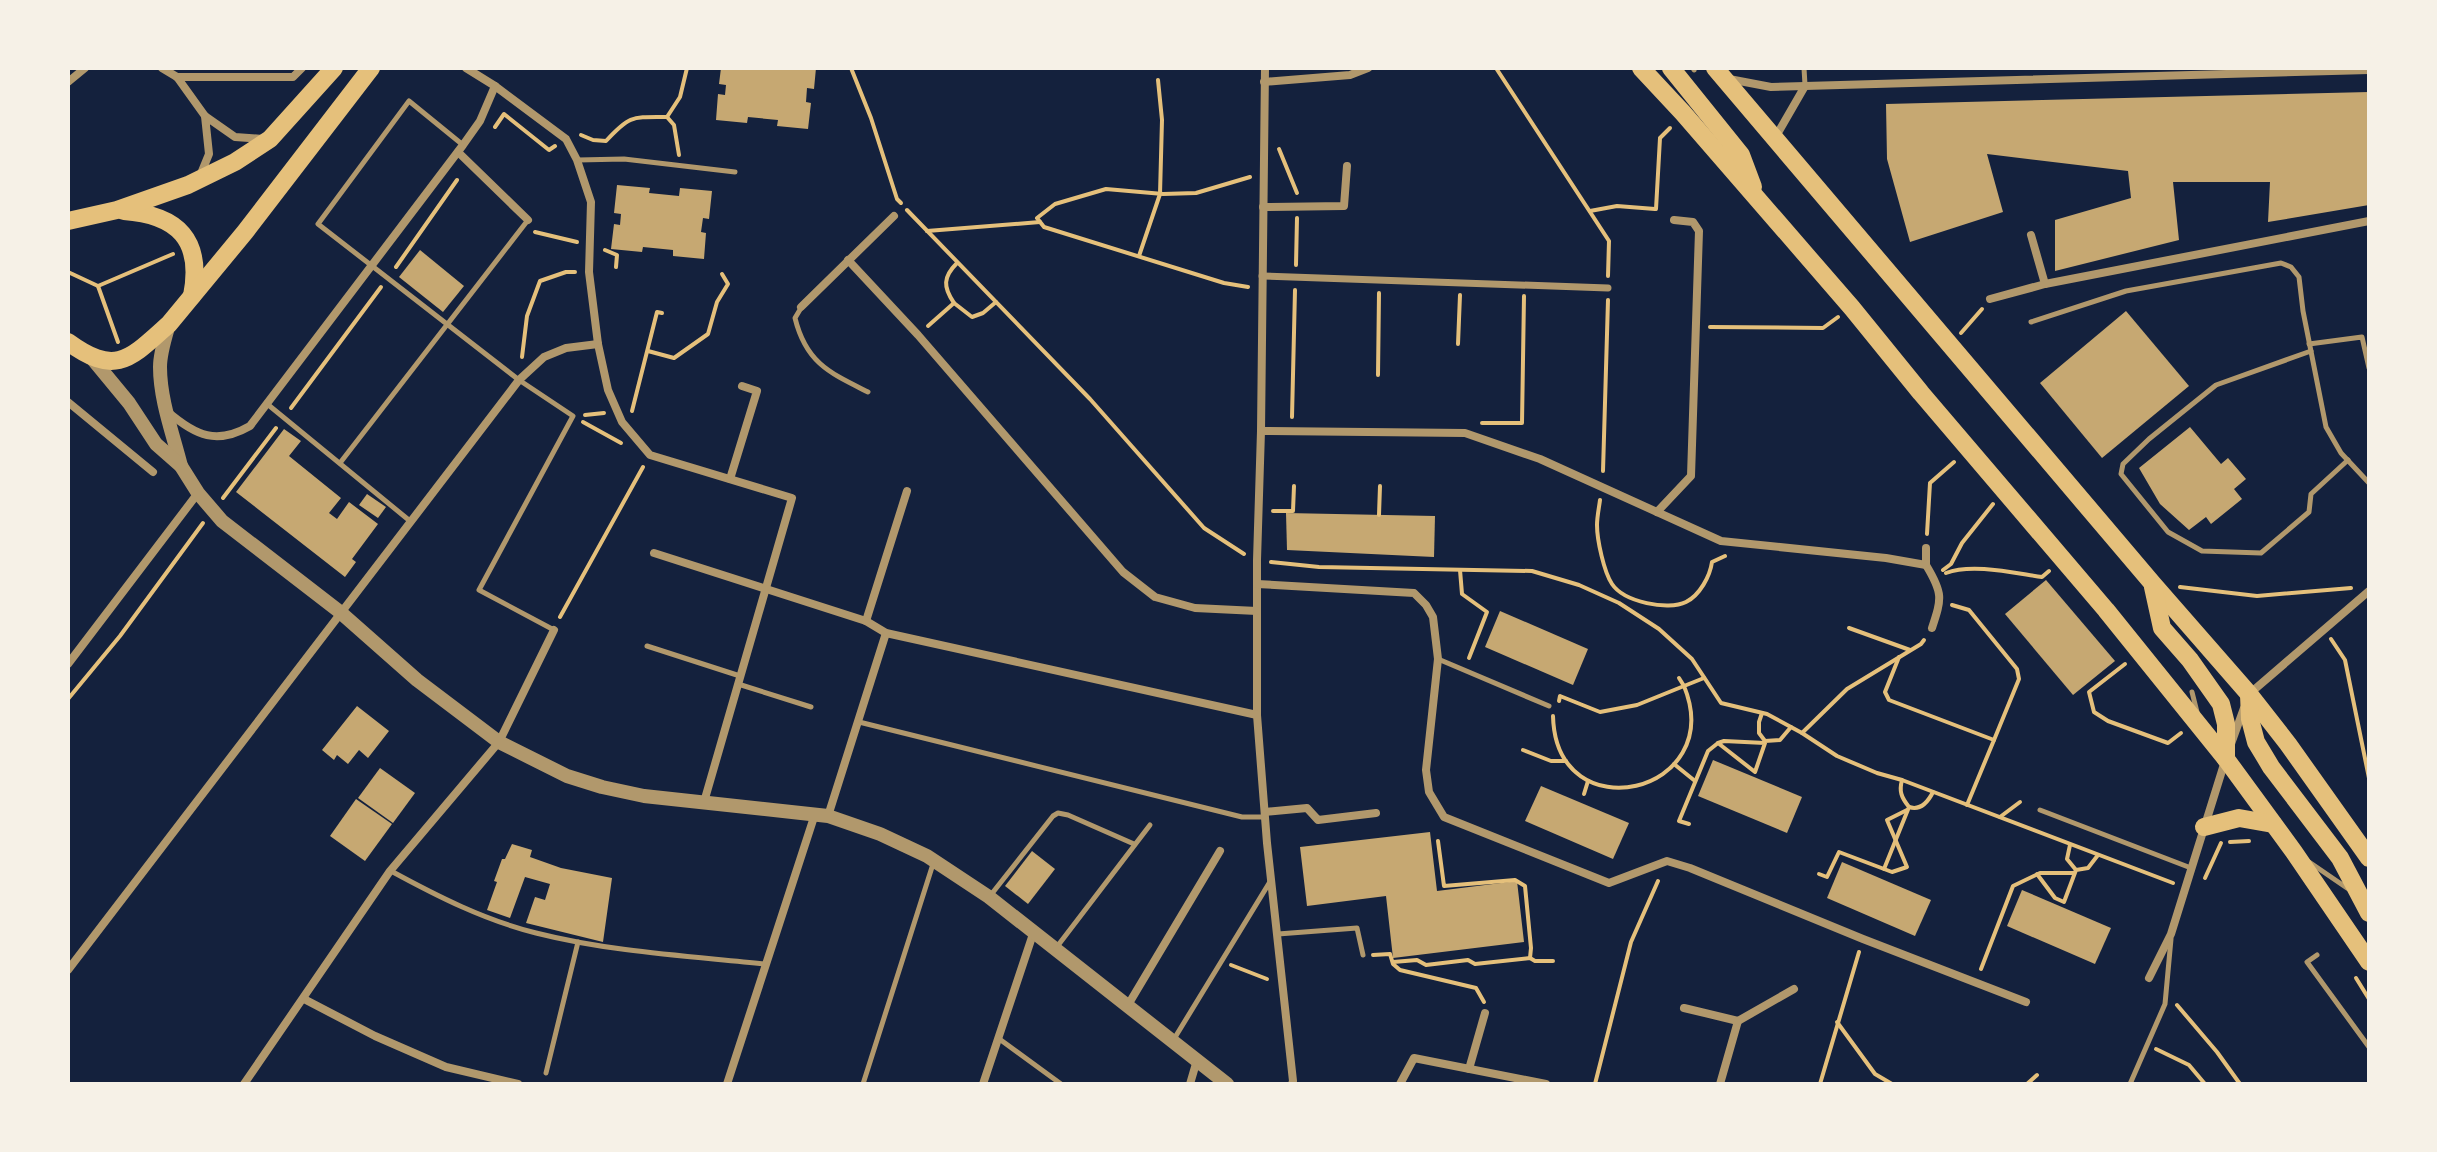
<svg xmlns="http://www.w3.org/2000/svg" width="2437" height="1152" font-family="'Noto Sans',sans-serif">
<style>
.building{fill:#c6a872}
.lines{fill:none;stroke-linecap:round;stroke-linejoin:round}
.path{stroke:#e5c07b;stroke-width:4}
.service{stroke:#b1986c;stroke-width:5}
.pedestrian{stroke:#b1986c;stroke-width:7}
.minor{stroke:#b1986c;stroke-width:8}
.tertiary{stroke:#b1986c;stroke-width:14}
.primary{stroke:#e5c07b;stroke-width:18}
</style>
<rect width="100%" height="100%" fill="#14213d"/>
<!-- building -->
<g class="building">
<polygon points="721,68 816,68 814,89 807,88 806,102 811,103 808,129 777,126 778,120 748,117 747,123 716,120 718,94 725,95 726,85 719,84"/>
<polygon points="2369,92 2369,205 2268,222 2270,182 2173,182 2179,240 2055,271 2055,220 2131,198 2128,171 1987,154 2003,212 1910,242 1887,159 1886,104"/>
<polygon points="617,185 650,188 649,193 679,196 680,188 712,191 709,219 703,218 701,232 706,233 704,259 673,256 673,250 643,247 642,252 611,249 614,224 620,225 621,214 614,213"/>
<polygon points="420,250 464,286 443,312 399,277"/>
<polygon points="2126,311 2189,386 2102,458 2040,383"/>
<polygon points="2190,427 2221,464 2228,458 2246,479 2234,489 2242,499 2211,524 2206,517 2189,530 2160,504 2139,468"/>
<polygon points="284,429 301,441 289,456 341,498 329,513 337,519 349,502 378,524 352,559 356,562 345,577 236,492"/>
<polygon points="367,494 386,507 378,518 359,505"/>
<polygon points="1286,513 1435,516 1434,557 1287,550"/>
<polygon points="2046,580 2115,661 2073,695 2005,614"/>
<polygon points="1500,611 1588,649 1573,685 1485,647"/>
<polygon points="357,706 389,731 368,758 359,750 348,764 337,755 334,760 322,750"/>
<polygon points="1713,760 1802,797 1787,833 1698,796"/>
<polygon points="380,768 415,793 393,823 358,798"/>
<polygon points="1541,786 1629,823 1613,859 1525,821"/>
<polygon points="356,799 392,824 365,861 330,836"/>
<polygon points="1430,832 1437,891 1517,881 1524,942 1393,958 1386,896 1307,906 1300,847"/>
<polygon points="512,844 532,850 530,857 561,868 612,878 603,942 526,923 535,897 545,900 550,884 525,877 510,918 487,910 497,882 494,881 502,859 505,859"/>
<polygon points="1032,851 1055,869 1028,904 1005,886"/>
<polygon points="1842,862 1931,900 1915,936 1827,898"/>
<polygon points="2022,890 2111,928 2095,964 2007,926"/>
</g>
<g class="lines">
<!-- path -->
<g class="path">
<polyline points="851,68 871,118 897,199 901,203"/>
<polyline points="1496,68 1609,241 1608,276"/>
<polyline points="667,117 674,125 679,155"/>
<polyline points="495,127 504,114 549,150 555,146"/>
<path d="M 581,135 L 593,140 L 606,141 C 630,115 632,117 667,117 L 680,97 L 687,68"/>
<polyline points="1279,149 1297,193"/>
<polyline points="1656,209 1660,138 1670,128"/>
<polyline points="907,210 1090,399 1204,528 1244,554"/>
<polyline points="1590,211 1617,206 1655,209"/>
<polyline points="927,231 1040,222"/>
<polyline points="535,232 577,242"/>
<polyline points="605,250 617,255 616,267"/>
<polyline points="1139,256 1160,194 1162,120 1158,80"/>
<polyline points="1296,265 1297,218"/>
<polyline points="396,267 457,180"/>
<polyline points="68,272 98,286 118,342"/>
<polyline points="98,286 173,254"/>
<polyline points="1248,287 1224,283 1044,227 1037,218 1055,204 1106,189 1163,194 1196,193 1250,177"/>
<path d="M 954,303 C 943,287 943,277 957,263"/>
<polyline points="928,326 954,303 972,317 983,313 996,302"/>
<polyline points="1710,327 1823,328 1838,317"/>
<polyline points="1961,333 1982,309"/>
<polyline points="1458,344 1460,295"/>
<polyline points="648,351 674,358 708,334 717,302 728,284 722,274"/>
<polyline points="522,357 527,316 540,281 566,272 575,272"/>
<polyline points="1378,375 1379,293"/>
<polyline points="291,408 381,287"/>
<polyline points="632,411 657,312 662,313"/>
<polyline points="585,415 604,413"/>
<polyline points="1292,417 1295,290"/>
<polyline points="583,422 621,443"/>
<polyline points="1482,423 1522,423 1524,296"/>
<polyline points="1603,471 1608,300"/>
<polyline points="223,498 276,428"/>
<path d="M 1600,500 C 1599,508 1597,517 1597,525 C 1597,540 1604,572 1612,584 C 1624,602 1668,611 1686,602 C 1700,595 1710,576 1712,562 L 1725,556"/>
<polyline points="1273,511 1293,511 1294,486"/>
<polyline points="1379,515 1380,486"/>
<polyline points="1927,534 1930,483 1954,462"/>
<polyline points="1271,562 1319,567 1532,571 1579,585 1619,603 1659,629 1692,659 1721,703 1767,714 1802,733 1837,756 1877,773 1902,780 2173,883"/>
<polyline points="1460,570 1462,594 1487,612 1469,658"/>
<polyline points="1943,570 1951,564 1962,543 1993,504"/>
<path d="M 1946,573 C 1972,563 2014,573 2042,577 L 2049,571"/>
<polyline points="2180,587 2257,596 2351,588"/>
<polyline points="1952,605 1969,610 2017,669 2019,679 1994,740"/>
<polyline points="560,617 643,467"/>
<polyline points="1849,628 1910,650"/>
<polyline points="2331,639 2345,660 2369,778"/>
<polyline points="1899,657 1885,692 1889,700 1994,740 1967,805"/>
<polyline points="2125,664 2089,692 2094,712 2108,721 2168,743 2181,733"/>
<polyline points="68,699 120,636 203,523"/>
<polyline points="1559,701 1560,696 1600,712 1637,705 1684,686 1679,678"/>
<polyline points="1762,713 1759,722 1759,733 1765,741"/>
<path d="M 1553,716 C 1556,834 1728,794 1684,686 L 1704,678"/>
<polyline points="1802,733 1847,689 1921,644 1924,640"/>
<polyline points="1765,743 1724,741 1718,743 1755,772 1765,743 1765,741 1780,740 1791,727"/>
<polyline points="1523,750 1551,761 1566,761"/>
<polyline points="1674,764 1695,781"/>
<polyline points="1584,794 1588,781"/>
<path d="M 1909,807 C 1921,811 1928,802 1933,792"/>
<polyline points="2000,817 2020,802"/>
<polyline points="1689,824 1679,821 1708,751 1718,743"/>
<polyline points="1438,841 1444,886 1515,880 1525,886 1531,948 1530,958"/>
<polyline points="2230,842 2249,841"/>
<polyline points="2070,845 2067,859 2076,870"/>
<path d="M 1884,869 L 1909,807 C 1901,797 1899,791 1902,780"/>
<polyline points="1819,874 1827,877 1839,852 1892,872 1907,867 1887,820 1907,810"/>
<polyline points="2037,874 2055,898 2064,902 2076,870 2088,868 2098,855"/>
<polyline points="2205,878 2221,843"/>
<polyline points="1373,955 1390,954 1393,964 1400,970 1476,988 1484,1002"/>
<polyline points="1393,962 1417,960 1426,965 1468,960 1475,964 1530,958 1535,961 1553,961"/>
<polyline points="1231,965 1267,979"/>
<polyline points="1981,969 2013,886 2040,873 2074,873"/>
<polyline points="2356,978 2369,999"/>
<polyline points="2177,1005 2217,1052 2240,1084"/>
<polyline points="1837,1022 1875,1074 1892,1084"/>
<polyline points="2156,1049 2189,1065 2205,1084"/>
<polyline points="1595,1084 1631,942 1658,881"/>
<polyline points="1820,1084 1859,952"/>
<polyline points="2027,1084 2037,1075"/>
</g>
<!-- service -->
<g class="service">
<polyline points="1693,68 1694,70"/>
<polyline points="1804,68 1805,85"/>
<polyline points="463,145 409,101 318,224 519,380 573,416 479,590 554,630"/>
<polyline points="578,160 624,159 735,172"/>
<path d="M 801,308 L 795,318 C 806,363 830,373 868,392"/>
<polyline points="2031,322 2126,291 2281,263 2291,267 2299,277 2303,311 2326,427 2341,453 2369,483"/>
<polyline points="2309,344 2362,337 2369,368"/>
<polyline points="2311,351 2216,385 2149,439 2123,464 2121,474 2168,532 2202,551 2261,553 2309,512 2311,494 2348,460"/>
<polyline points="266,403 410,521"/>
<polyline points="340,463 528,220"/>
<polyline points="647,646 740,676"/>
<polyline points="1438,659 1549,706"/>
<polyline points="738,684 811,707"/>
<polyline points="2192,692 2197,712"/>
<polyline points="859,722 1242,817 1265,817"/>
<polyline points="2040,810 2191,868"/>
<polyline points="2309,862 2347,888"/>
<path d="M 391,871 C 437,896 484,920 536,933 C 611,952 689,956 765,964"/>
<polyline points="990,896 1053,816 1058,813 1068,815 1134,844"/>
<polyline points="1278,934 1357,928 1363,955"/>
<polyline points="1056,948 1150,825"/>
<polyline points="2317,955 2307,962 2369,1047"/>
<polyline points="998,1038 1061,1084"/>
<polyline points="1174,1039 1271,880"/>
<polyline points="546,1073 578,942"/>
<polyline points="863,1084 933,864"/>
<polyline points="2130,1084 2165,1004 2171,939"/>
</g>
<!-- pedestrian -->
<polyline class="pedestrian" points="1262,276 1608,288"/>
<!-- minor -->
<g class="minor">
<polyline points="162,68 177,77 205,116"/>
<polyline points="466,68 495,86 566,139 577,160 591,202 589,272 598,344 608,390 622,422 650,455 792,498 704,802"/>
<polyline points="1265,68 1261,431 1257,560 1257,715 1267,843 1293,1081 1292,1084"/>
<polyline points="177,77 293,77 302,68"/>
<polyline points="1729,79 1771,87 1805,86 1775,138"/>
<polyline points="68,82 85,68"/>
<polyline points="1264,82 1350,75 1368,68"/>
<polyline points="1805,86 2369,70"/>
<polyline points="458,152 528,220"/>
<polyline points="200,176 209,154 205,116 235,137 263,139"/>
<polyline points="1263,207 1344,206 1347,166"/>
<polyline points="2031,235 2045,284"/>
<polyline points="848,260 918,335 1123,572 1155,597 1195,608 1257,611"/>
<polyline points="1990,299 2045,284 2369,221"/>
<polyline points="801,307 894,216"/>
<polyline points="68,402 153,472"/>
<path d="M 168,412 C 196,436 217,445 250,426 L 463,145 L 480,121 L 495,86"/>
<path d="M 1261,431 L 1465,433 L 1540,459 L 1721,541 L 1886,558 L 1926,565 C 1943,593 1942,598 1932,628"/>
<polyline points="730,479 757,391 742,386"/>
<polyline points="1657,512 1691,476 1699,231 1693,222 1674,220"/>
<polyline points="1926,548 1926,565"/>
<polyline points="654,553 866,621 886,633 1257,715"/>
<polyline points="1257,584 1414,593 1426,605 1433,617 1438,659 1426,770 1429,792 1444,817 1609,883 1667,861 1690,868 1863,939 2026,1002"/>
<polyline points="866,621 907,491"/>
<polyline points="68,664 198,493"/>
<polyline points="2248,695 2369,591"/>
<polyline points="2231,744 2244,708"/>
<polyline points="1265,812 1307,808 1318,820 1376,813"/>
<polyline points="828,816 886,633"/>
<polyline points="68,970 519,380 544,357 566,348 598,344"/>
<polyline points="2149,978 2171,934 2225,761"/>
<polyline points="304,999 375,1036 446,1067 518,1084"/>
<polyline points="1128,1005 1220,851"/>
<polyline points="1684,1008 1738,1021"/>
<polyline points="1469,1069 1485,1013"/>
<polyline points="244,1084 390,871 499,742 554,630"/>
<polyline points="727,1084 815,814"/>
<polyline points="983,1084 1034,931"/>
<polyline points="1190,1084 1197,1060"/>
<polyline points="1400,1084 1414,1058 1546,1084"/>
<polyline points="1720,1084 1738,1021 1794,989"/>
</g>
<!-- tertiary -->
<g class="tertiary">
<path d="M 169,324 C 165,338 160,353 160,367 C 160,400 173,434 181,466"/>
<polyline points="91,357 129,403 156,444 181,466 198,493 222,521 340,612 417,680 499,742 567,776 602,787 644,796 828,816 880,834 927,856 989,897 1227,1084"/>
</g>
<!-- primary -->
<g class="primary">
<polyline points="1641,68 1683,113 1852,308 1921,393 2106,610 2226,759 2294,852 2369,962"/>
<polyline points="1671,68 1741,155 1753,187"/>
<polyline points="1715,68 2153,584 2249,694 2288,744 2369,858"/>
<path d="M 124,211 C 178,215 203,240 192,296"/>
<polyline points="68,221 117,210 188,185 235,162 270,139 334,68"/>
<path d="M 68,342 C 116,377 130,359 169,324 L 245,232 L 371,68"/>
<polyline points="2153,587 2162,628 2190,660 2221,704 2226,724 2226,759"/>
<polyline points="2249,694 2250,719 2256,742 2271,767 2340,858 2369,913"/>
<polyline points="2204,827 2239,818 2273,824"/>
</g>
</g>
<!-- border -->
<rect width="2437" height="1152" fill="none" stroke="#f6f1e7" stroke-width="140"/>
</svg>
